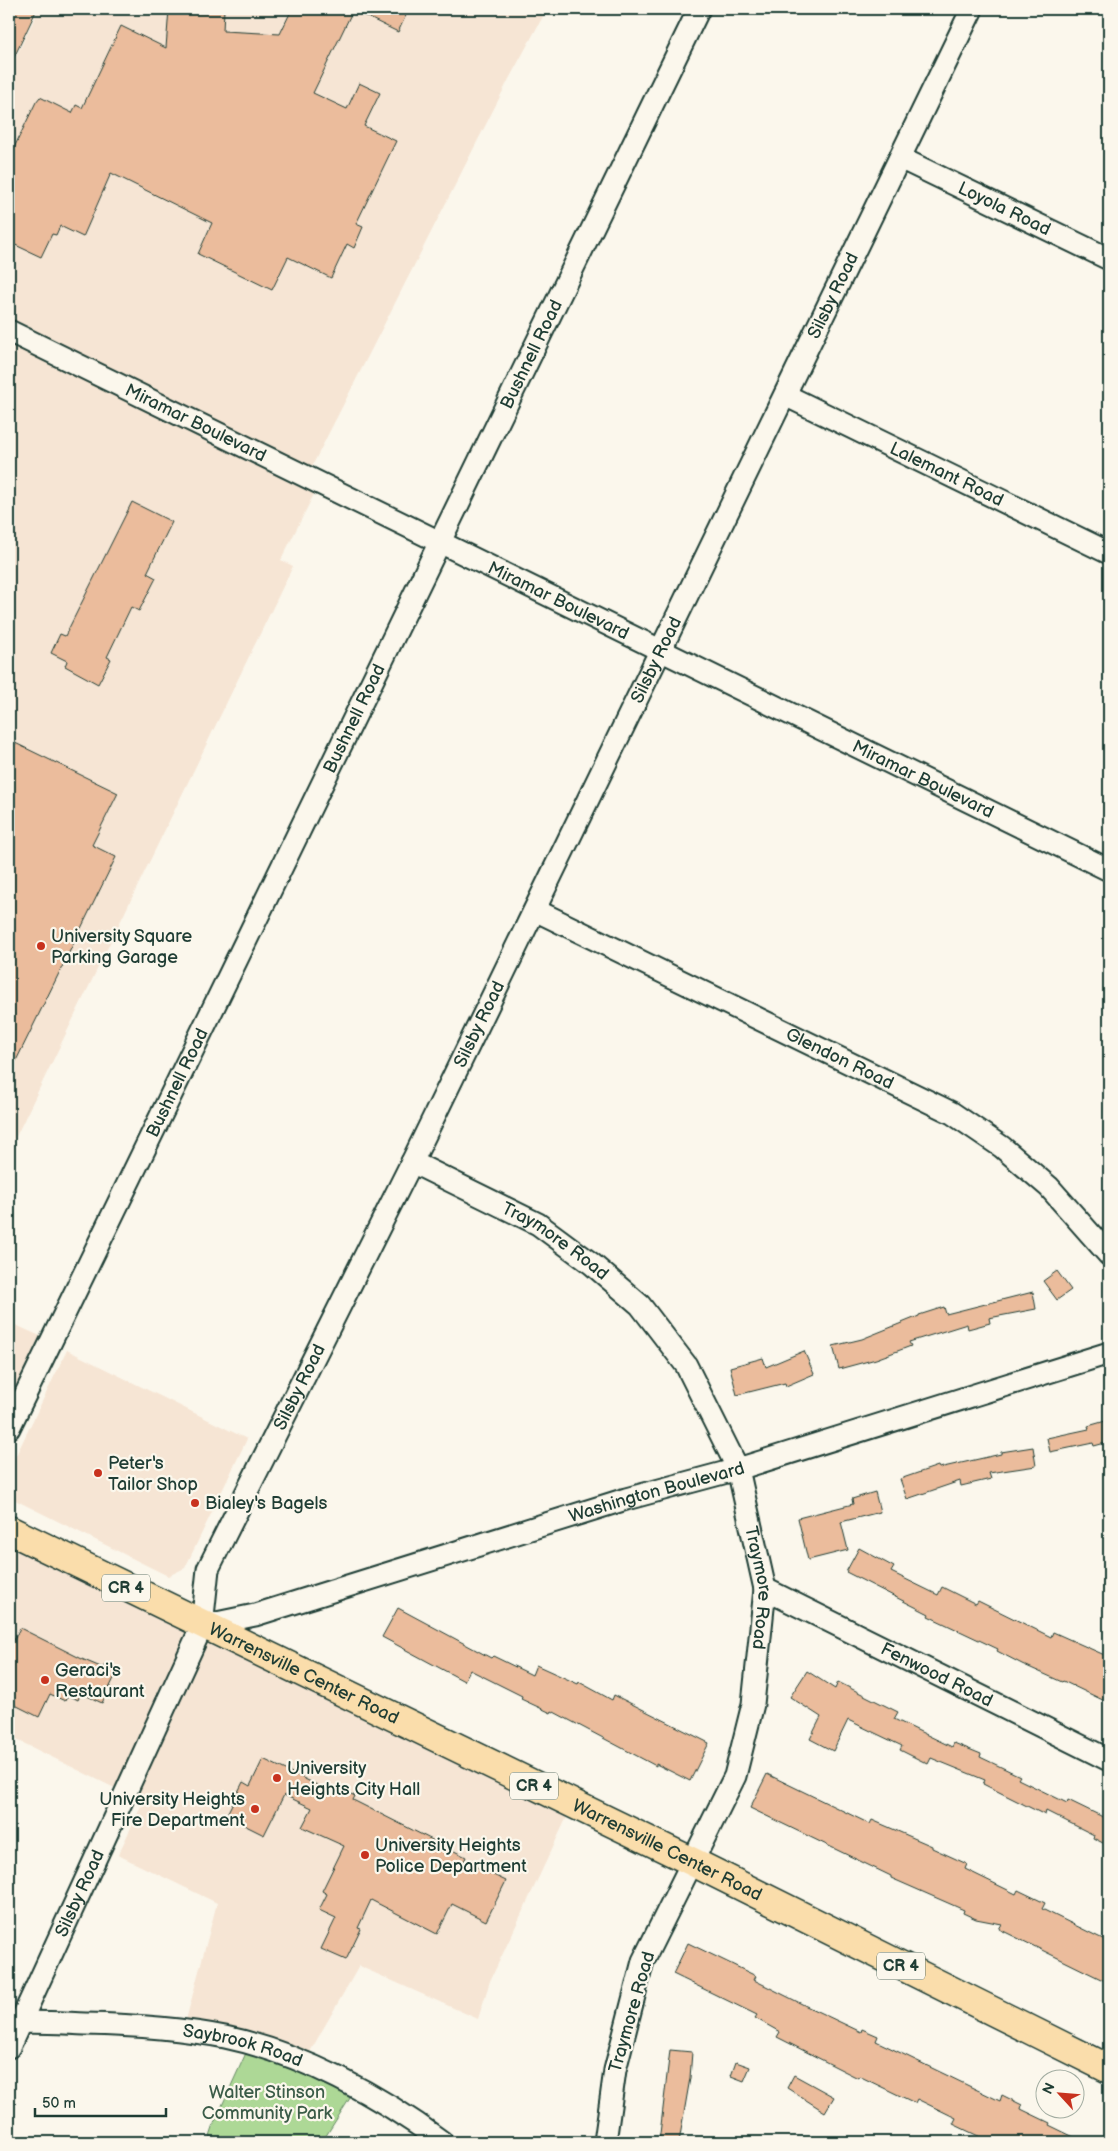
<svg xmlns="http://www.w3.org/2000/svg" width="1118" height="2151" font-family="'Balsamiq Sans',sans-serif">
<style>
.built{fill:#f6e5d4}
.green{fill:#add896;stroke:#668a65}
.building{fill:#ebbc9c;stroke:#1f3d34}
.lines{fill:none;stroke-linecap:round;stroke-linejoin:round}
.street-casing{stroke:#1f3d34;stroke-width:25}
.primary-casing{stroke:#1f3d34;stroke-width:31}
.street{stroke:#fbf7ec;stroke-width:21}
.primary{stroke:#faddab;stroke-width:28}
.poi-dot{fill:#c8321e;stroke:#fbf7ec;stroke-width:2}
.labels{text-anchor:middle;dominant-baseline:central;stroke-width:4.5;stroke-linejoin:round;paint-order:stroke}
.shield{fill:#fbf7ec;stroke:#61756b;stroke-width:1}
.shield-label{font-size:16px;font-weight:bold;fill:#1f3d34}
.street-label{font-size:18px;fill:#1f3d34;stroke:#fbf7ec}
.poi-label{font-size:18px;fill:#1f3d34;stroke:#fbf7ec;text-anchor:start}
.park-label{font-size:18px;fill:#3b5c48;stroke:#fbf7ec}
</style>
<rect width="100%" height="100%" fill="#fbf7ec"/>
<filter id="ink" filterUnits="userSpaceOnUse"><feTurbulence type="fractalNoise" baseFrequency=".02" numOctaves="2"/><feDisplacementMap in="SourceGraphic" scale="10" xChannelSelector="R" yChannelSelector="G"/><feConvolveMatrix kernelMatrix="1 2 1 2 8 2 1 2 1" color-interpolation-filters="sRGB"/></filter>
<g filter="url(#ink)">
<!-- built -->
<g class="built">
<polygon points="39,9 547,9 509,79 306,478 9,331 9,71"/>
<polygon points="9,344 314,494 281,560 293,566 9,1151"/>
<polygon points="9,1322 40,1336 9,1400"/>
<polygon points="67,1350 247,1439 185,1568 168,1576 9,1497 9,1470"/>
<polygon points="9,1531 573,1804 490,1981 478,2019 359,1966 299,2071 246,2053 181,2039 217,1903 118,1855 143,1802 9,1736"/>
</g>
<!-- green -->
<polygon class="green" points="246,2053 299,2071 352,2095 322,2142 208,2142 215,2121"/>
<!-- building -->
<g class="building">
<polygon points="9,9 37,9 9,68"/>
<polygon points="169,9 224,9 223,31 280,34 292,9 409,9 398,32 353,10 313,93 347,109 359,83 380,93 364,126 396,141 356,224 363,227 354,248 347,244 331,278 288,257 272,290 198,254 212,223 111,173 83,237 60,226 56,235 52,234 41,257 9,242 9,158 36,102 40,97 72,113 76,105 82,108 121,26 166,48"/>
<polygon points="132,502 172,522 147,573 156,578 139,611 131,607 107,657 111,659 98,684 65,666 67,661 51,653 60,634 65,636"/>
<polygon points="9,740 118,793 92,845 116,857 9,1075"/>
<polygon points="1057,1271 1071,1290 1057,1300 1043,1281"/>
<polygon points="1033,1292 1036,1309 989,1318 990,1323 968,1329 967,1324 909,1342 911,1346 876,1359 839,1369 833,1346 862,1339 919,1316 919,1315 944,1307 946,1314"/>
<polygon points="804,1351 814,1374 786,1386 785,1383 737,1395 730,1367 763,1358 766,1367"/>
<polygon points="1109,1420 1109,1442 1094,1446 1093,1443 1050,1452 1047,1438 1089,1429 1088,1426"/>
<polygon points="1033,1447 1036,1466 989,1473 991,1479 961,1486 960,1481 907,1499 900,1479 938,1466 939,1468 1001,1454 1001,1452"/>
<polygon points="875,1492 880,1512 841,1522 848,1550 808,1560 798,1518 853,1504 852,1499"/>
<polygon points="859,1548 894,1567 891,1572 938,1595 942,1587 976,1604 978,1601 1051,1637 1053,1632 1109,1657 1109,1703 1063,1681 1062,1682 1022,1664 997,1651 998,1649 928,1616 929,1614 846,1572"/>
<polygon points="398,1608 491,1658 493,1656 532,1675 536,1665 578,1684 579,1682 612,1700 614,1695 709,1743 690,1781 656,1764 656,1766 552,1711 551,1713 521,1699 522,1696 470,1670 464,1681 382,1637"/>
<polygon points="20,1628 84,1660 103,1668 105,1664 118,1670 102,1703 81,1693 78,1700 68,1695 65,1701 50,1694 39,1717 9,1702 9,1650"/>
<polygon points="807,1671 835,1689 838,1682 898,1712 894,1719 952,1747 954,1743 981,1754 980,1757 1020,1776 1018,1779 1067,1803 1068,1800 1103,1817 1109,1804 1109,1846 1093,1838 1094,1835 1046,1811 1045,1815 983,1784 985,1780 931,1758 928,1764 900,1750 902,1746 848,1720 833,1751 810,1739 821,1717 790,1697"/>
<polygon points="263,1759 334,1793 337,1787 355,1796 353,1800 466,1857 464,1861 506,1881 486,1921 452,1904 437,1934 371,1900 358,1928 361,1929 346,1960 321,1949 336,1918 319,1910 327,1894 322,1891 344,1846 302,1827 312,1808 284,1795 264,1835 226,1816 243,1782 250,1786"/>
<polygon points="767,1774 870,1824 872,1820 932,1846 932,1848 967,1864 965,1869 1016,1894 1018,1890 1045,1903 1042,1909 1109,1942 1109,1983 999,1929 1002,1924 976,1919 963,1913 964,1910 891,1878 891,1876 750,1808"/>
<polygon points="688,1943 756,1976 754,1980 804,2005 861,2032 862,2029 878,2036 876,2041 1000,2101 1002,2095 1022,2105 1021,2109 1050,2123 1049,2125 1084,2142 991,2142 953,2124 956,2118 917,2099 915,2103 859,2076 858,2078 842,2070 777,2037 780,2032 755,2018 757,2015 673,1974"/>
<polygon points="670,2050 692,2052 690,2078 679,2142 659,2142"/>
<polygon points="736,2062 750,2067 744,2081 731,2076"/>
<polygon points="794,2075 834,2097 825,2112 787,2088"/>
</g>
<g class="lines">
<!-- street casing -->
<g class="street-casing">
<g id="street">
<path id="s1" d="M 900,158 L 1109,259"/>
<path id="s2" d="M 9,331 L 1109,870"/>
<path id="s3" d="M 785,395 L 1109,553"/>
<path id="s4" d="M 535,910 L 952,1113 L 1002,1147 L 1049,1187 L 1109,1255"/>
<path id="s5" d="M 412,1162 L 538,1224 L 592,1264 L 640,1305 L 686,1365 L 738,1469 L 765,1589 L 753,1704 L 735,1776 L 643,1961 L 615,2070 L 605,2142"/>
<path id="s6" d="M 9,1428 L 699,9"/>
<path id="s7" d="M 765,1589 L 1109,1760"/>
<path id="s8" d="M 202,1626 L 255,1615 L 626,1499 L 738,1469 L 1109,1353"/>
<path id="s9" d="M 9,2023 C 35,2021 60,2023 85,2024 C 132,2025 179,2028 225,2037 C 301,2053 381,2096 442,2142"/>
<path id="s10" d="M 9,2047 L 202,1626 L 208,1569 L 412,1162 L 972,9"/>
</g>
</g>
<!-- primary casing -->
<g class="primary-casing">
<g id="primary">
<path id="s11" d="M 9,1530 L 693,1862 L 1109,2069"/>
</g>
</g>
<!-- street -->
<use href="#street" class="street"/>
<!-- primary -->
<use href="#primary" class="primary"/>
</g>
</g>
<!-- markers -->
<g class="poi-dot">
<circle cx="41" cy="946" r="5"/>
<circle cx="98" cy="1473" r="5"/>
<circle cx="195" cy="1503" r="5"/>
<circle cx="45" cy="1680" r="5"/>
<circle cx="277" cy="1778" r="5"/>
<circle cx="255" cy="1809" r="5"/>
<circle cx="365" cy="1855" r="5"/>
</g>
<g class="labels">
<!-- shield labels -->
<g class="shield">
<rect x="102" y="1574.5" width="48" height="27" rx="4"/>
<rect x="510" y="1772.5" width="48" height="27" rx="4"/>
<rect x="877" y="1952.5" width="48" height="27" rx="4"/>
</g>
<g class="shield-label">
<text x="126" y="1588">CR 4</text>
<text x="534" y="1786">CR 4</text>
<text x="901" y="1966">CR 4</text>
</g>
<!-- street labels -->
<g class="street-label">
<text stroke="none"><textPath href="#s1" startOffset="116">Loyola Road</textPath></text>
<text stroke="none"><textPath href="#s10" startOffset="1939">Silsby Road</textPath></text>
<text stroke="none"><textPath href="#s6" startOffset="1194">Bushnell Road</textPath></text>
<text stroke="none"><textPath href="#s2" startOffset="208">Miramar Boulevard</textPath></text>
<text stroke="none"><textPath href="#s3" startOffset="180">Lalemant Road</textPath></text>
<text stroke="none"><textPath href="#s2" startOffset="612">Miramar Boulevard</textPath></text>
<text stroke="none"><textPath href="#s10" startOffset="1534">Silsby Road</textPath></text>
<text stroke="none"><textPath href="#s6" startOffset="789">Bushnell Road</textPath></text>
<text stroke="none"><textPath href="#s2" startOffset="1018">Miramar Boulevard</textPath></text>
<text stroke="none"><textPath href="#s10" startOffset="1129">Silsby Road</textPath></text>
<text stroke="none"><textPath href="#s4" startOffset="339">Glendon Road</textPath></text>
<text stroke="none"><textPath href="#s6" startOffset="384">Bushnell Road</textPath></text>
<text stroke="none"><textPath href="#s5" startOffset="164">Traymore Road</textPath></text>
<text stroke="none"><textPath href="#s10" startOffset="724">Silsby Road</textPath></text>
<text stroke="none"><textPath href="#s8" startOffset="474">Washington Boulevard</textPath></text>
<text stroke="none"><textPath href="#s5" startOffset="584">Traymore Road</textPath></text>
<text stroke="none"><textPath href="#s11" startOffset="328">Warrensville Center Road</textPath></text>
<text stroke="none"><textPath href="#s7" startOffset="192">Fenwood Road</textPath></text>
<text stroke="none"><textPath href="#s11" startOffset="732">Warrensville Center Road</textPath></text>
<text stroke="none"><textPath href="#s10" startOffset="169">Silsby Road</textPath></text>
<text transform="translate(632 2012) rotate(-74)">Traymore Road</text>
<text stroke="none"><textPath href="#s9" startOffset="236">Saybrook Road</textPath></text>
</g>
<!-- poi labels -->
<g class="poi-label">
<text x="51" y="936">University Square<tspan x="51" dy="21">Parking Garage</tspan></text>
<text x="108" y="1463">Peter's<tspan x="108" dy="21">Tailor Shop</tspan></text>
<text x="205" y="1503">Bialey's Bagels</text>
<text x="55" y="1670">Geraci's<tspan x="55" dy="21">Restaurant</tspan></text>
<text x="287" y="1768">University<tspan x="287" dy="21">Heights City Hall</tspan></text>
<text x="245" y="1799" text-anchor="end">University Heights<tspan x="245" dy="21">Fire Department</tspan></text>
<text x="375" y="1845">University Heights<tspan x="375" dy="21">Police Department</tspan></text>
</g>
<!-- park labels -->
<g class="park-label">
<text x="267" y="2092">Walter Stinson<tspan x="267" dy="21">Community Park</tspan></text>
</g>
</g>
<!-- margin -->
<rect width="1118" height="2151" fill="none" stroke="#fbf7ec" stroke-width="30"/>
<rect x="15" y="15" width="1088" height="2121" fill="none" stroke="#1f3d34" stroke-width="2" filter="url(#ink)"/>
<!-- north arrow -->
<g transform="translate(1060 2094) rotate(296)"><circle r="24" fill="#fbf7ec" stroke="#a3ada2"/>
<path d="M0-4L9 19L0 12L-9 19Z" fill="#c8321e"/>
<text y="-8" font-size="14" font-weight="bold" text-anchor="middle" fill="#1f3d34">N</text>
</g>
<!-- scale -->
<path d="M35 2108v8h131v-8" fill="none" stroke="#1f3d34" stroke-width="2.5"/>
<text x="42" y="2108" font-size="15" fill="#1f3d34" stroke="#fbf7ec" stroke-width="4" paint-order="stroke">50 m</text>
</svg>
